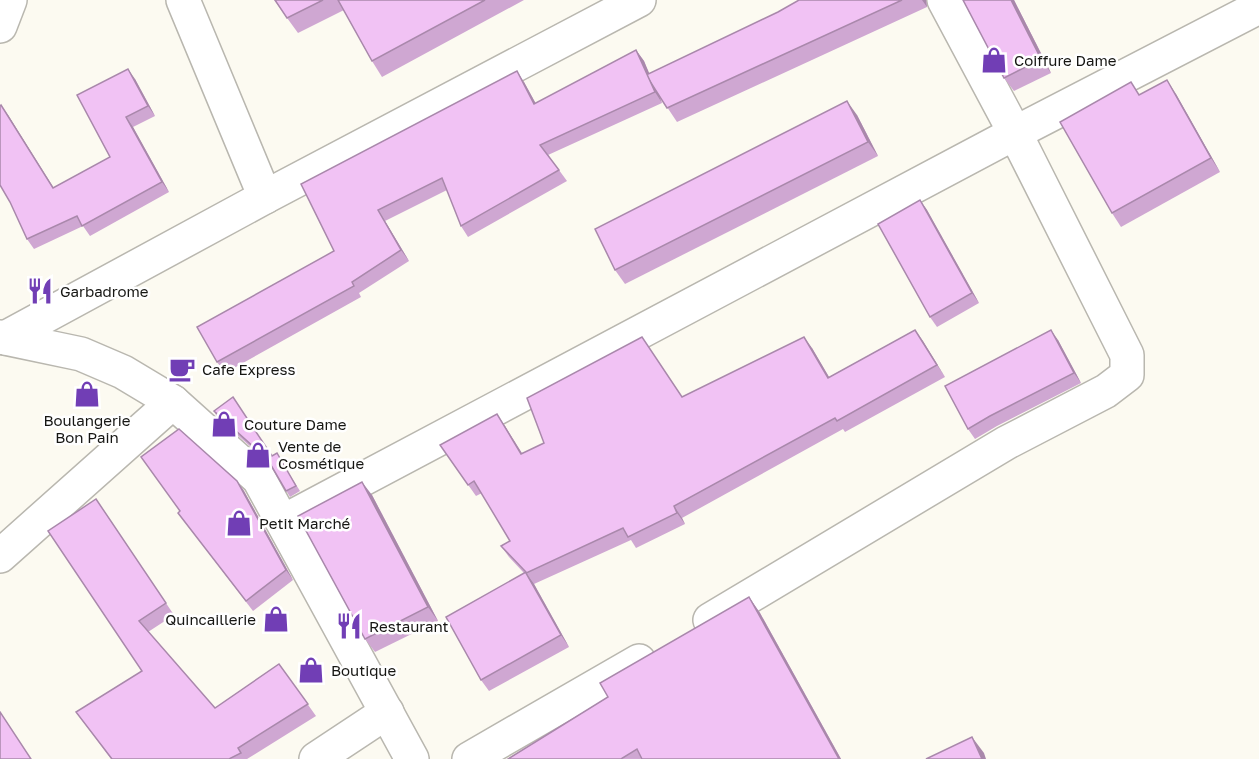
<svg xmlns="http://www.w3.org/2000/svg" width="1259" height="759" font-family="'Golos Text',sans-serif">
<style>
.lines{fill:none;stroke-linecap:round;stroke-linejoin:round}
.minor-casing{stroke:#b9b7af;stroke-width:36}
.minor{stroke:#fff;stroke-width:33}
.wall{fill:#cfa7d2}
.shaded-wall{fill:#a988ab}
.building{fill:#f1c2f4;stroke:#a988ab;stroke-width:1.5}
.labels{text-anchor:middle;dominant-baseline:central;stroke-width:5;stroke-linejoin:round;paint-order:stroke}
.poi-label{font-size:15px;fill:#161613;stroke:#fff;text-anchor:start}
</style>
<rect width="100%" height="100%" fill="#fcfaf1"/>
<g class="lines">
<!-- minor casing -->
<g class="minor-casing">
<g id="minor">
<polyline points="183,0 265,197"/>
<polyline points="0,26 10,0"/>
<polyline points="0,337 81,354 123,372 173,402 259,479 412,759"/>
<polyline points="5,338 265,197 639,0"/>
<polyline points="284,521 1015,133 1259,7"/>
<polyline points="0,556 173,402"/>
<polyline points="710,620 1006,443 1106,391 1127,375 1127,355 1015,133 944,0"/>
<polyline points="316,759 387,712"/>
<polyline points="469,759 639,661"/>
</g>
</g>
<!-- minor -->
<use href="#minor" class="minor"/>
</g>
<!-- wall -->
<g class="wall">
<polygon points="274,0 524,0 382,77 372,61 344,10 298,33"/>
<polygon points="799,0 926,0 927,7 677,122 659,95 662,103 548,155 567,181 468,237 461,226 447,190 385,221 409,261 359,293 361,297 225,373 217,362 334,251 301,184 524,82 536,104 636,50 644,61 649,74 778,12"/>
<polygon points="1014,0 1051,73 1014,91 1004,78"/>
<polygon points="135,79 155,116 133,127 169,192 90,236 83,226 34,249 27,239 8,115 53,188 110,157"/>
<polygon points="1176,94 1220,172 1121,227 1112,213 1140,95"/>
<polygon points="857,115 878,156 625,284 615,270"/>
<polygon points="920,200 927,210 979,303 937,327 930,317"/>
<polygon points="915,330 945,377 845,432 843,429 682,518 685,524 636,548 631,540 534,584 569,647 489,691 481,680 524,573 509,557 501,546 510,541 482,493 476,496 440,445 505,426 522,453 682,397 812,348 829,377"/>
<polygon points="1058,340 1081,383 997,426 975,439 968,429"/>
<polygon points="214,411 272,456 280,459 300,491 290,497 270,464 217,417"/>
<polygon points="237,481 244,491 293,580 253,611 178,513"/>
<polygon points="372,495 438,621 375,652 365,639"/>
<polygon points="96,499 174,615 148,632 215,708 279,664 316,716 247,759 111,759 76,712 142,671"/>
<polygon points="749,597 760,613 841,759 508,759 608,697"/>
</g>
<!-- shaded-wall -->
<g class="shaded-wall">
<polygon points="922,0 926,0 927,7"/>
<polygon points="1011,0 1014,0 1051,73 1041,59"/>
<polygon points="636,50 644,61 662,103 655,92"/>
<polygon points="128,69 135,79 155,116 148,106"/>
<polygon points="517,71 524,82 542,115 534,104"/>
<polygon points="1167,80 1176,94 1220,172 1211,158"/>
<polygon points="847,101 857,115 878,156 868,142"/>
<polygon points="1,105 8,115 60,198 53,188"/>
<polygon points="126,117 133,127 169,192 162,182"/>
<polygon points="920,200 927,210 979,303 972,293"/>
<polygon points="378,210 385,221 409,261 401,250"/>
<polygon points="915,330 923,341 945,377 937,365"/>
<polygon points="1051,330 1058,340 1081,383 1074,373"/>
<polygon points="804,337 812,348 836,389 828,378"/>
<polygon points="497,414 505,426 529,465 521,454"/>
<polygon points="237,481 244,491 293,580 286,570"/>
<polygon points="362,482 372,495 438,621 428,607"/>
<polygon points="674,506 682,518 685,524 677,513"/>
<polygon points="526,573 534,584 569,647 561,635"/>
<polygon points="749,597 760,613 841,759 839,759"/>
<polygon points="972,737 984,753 986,759 982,759"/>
</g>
<!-- building -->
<g class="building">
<polygon points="275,0 323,0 287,18"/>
<polygon points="338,0 485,0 372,61"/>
<polygon points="799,0 902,0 667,108 646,75 778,12"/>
<polygon points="963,0 1011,0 1041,59 1004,78"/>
<polygon points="636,50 655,92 540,145 559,170 461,226 442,178 378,210 401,250 352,282 354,286 217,362 197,327 334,251 301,184 517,71 534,104"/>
<polygon points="128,69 148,106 126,117 162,182 82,226 77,216 27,239 10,202 0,185 0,106 1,105 53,188 110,157 77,95"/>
<polygon points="1167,80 1211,158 1112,213 1060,122 1131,82 1139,95"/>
<polygon points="847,101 868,142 615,270 595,229"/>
<polygon points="920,200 972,293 930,317 878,224"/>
<polygon points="915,330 937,365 837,421 835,418 674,506 677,513 628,537 623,528 526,573 561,635 481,680 446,617 526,572 501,546 510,541 474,481 468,485 440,445 497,414 521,454 544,443 527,398 642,337 682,397 804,337 828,378"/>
<polygon points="1051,330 1074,373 990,416 968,429 945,386"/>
<polygon points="233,397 272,456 277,453 296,486 286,491 268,460 214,411"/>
<polygon points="179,429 237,481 286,570 246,601 178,513 180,511 141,457"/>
<polygon points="362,482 428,607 365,639 298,516"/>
<polygon points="96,499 166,603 139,621 215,708 279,664 308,704 238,748 241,753 229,759 112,759 76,712 142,671 48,531"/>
<polygon points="749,597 839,759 642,759 637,749 621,759 508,759 608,697 600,683"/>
<polygon points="0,712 31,759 0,759"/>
<polygon points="972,737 982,759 926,759"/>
</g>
<!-- icons -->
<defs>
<g id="shop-bare" transform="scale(2.07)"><path d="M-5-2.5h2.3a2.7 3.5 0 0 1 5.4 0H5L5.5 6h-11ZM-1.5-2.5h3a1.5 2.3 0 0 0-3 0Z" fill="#713eb5" stroke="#fff" stroke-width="2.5" paint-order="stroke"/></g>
<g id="restaurant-bare" transform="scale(2.07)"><path d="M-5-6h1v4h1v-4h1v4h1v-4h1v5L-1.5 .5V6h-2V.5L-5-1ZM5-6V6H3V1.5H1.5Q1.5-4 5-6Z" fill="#713eb5" stroke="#fff" stroke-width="2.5" paint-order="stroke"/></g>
<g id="cafe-bare" transform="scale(2.07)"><path d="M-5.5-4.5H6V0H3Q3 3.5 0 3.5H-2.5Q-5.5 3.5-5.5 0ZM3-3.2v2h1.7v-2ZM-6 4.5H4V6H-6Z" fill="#713eb5" stroke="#fff" stroke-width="2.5" paint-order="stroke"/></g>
</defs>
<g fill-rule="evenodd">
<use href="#shop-bare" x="994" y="60"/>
<use href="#restaurant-bare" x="40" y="291"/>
<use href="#cafe-bare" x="182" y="369"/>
<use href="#shop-bare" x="87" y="394"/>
<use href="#shop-bare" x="224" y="424"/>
<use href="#shop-bare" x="258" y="455"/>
<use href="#shop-bare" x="239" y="523"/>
<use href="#shop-bare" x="276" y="619"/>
<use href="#restaurant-bare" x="349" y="626"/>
<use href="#shop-bare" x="311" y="670"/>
</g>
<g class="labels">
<!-- poi labels -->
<g class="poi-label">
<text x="1014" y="60">Coiffure Dame</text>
<text x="60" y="291">Garbadrome</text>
<text x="202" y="369">Cafe Express</text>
<text x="87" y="420" text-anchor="middle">Boulangerie<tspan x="87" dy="17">Bon Pain</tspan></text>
<text x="244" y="424">Couture Dame</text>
<text x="278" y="446">Vente de<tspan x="278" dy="17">Cosmétique</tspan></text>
<text x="259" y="523">Petit Marché</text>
<text x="256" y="619" text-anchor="end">Quincaillerie</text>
<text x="369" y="626">Restaurant</text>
<text x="331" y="670">Boutique</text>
</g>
</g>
</svg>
